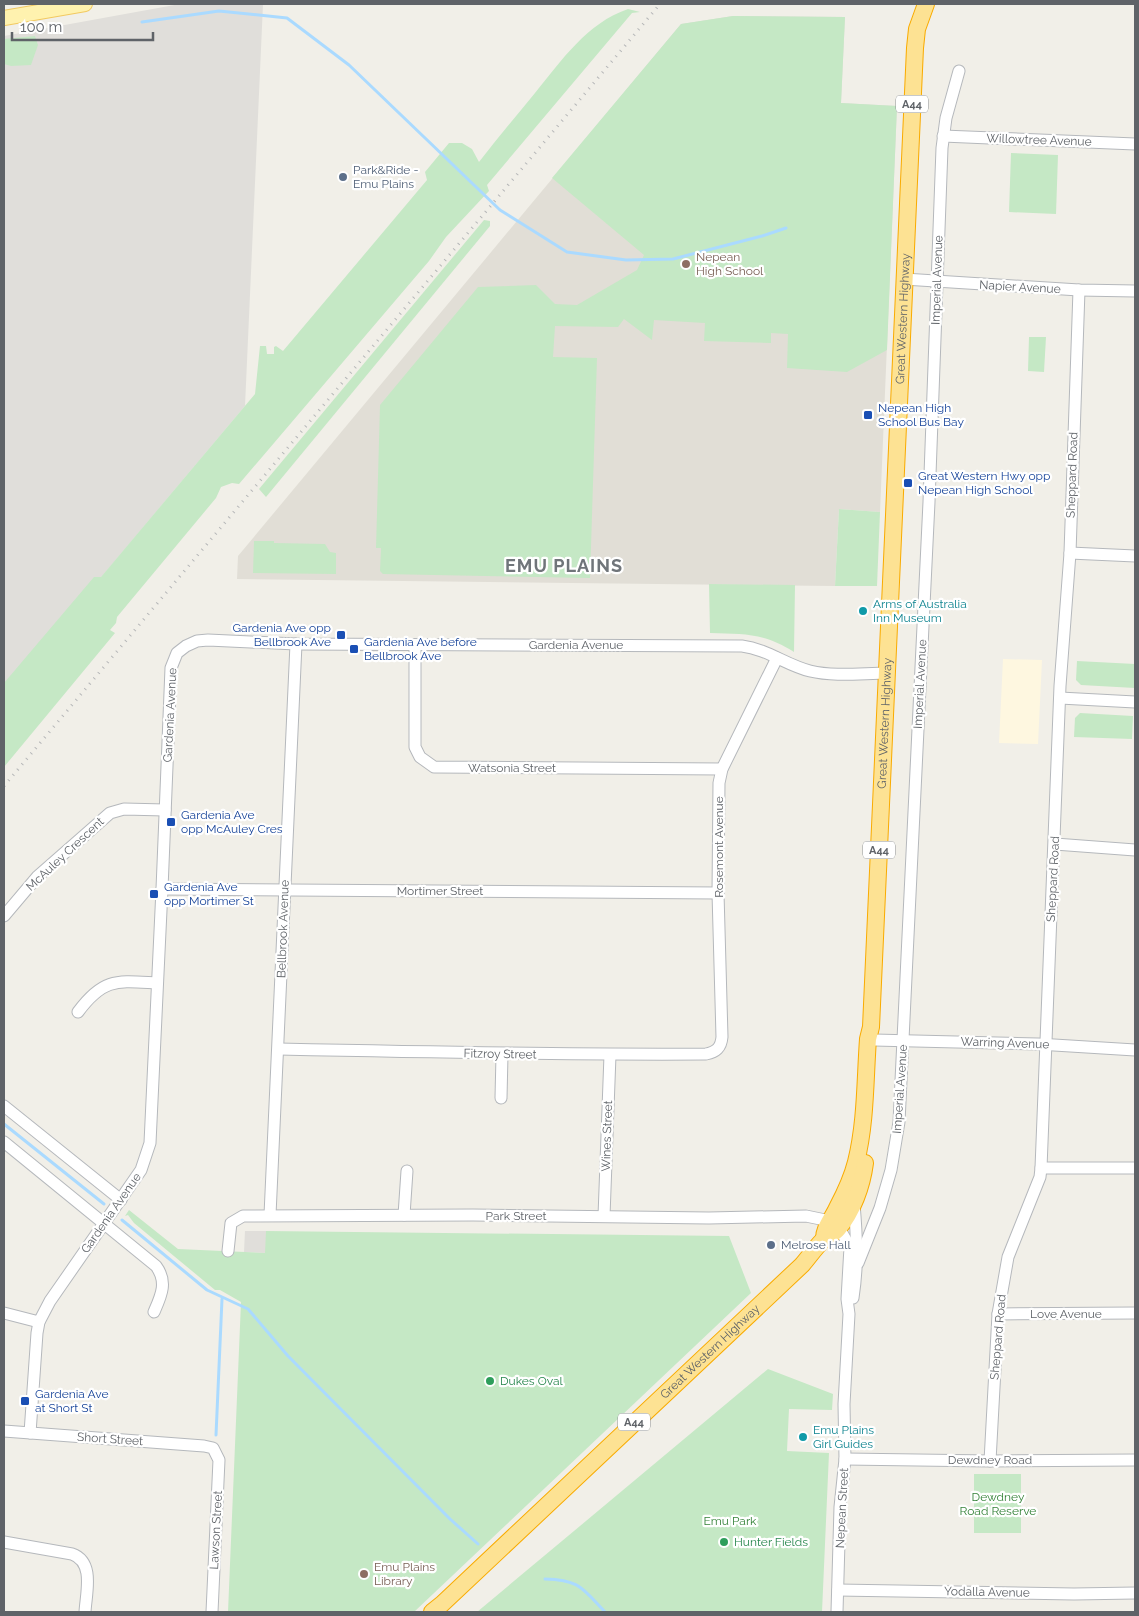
<svg xmlns="http://www.w3.org/2000/svg" width="1139" height="1616" font-family="Raleway,sans-serif">
<style>
.commercial{fill:#fef7e0}
.industrial{fill:#e0deda}
.education{fill:#e1ded6}
.green{fill:#c5e8c5}
.lines{fill:none;stroke-linecap:round;stroke-linejoin:round}
.stream{stroke:#aadaff;stroke-width:3}
.minor-casing{stroke:#b5b8bc;stroke-width:13}
.major-casing{stroke:#f2c960;stroke-width:16}
.highway-casing{stroke:#f9ab00;stroke-width:18}
.minor{stroke:#fff;stroke-width:11}
.major{stroke:#fff2af;stroke-width:14}
.highway{stroke:#fde293;stroke-width:16}
.rail{stroke:#b6b7b8;stroke-width:3;stroke-dasharray:1 6;stroke-linecap:butt}
.service-dot{fill:#5c6f8a;stroke:#fff;stroke-width:2}
.education-dot{fill:#8d6e63;stroke:#fff;stroke-width:2}
.transit-dot{fill:#1a4fb4;stroke:#fff;stroke-width:2}
.culture-dot{fill:#0f9aa8;stroke:#fff;stroke-width:2}
.leisure-dot{fill:#2e9e5b;stroke:#fff;stroke-width:2}
.labels{text-anchor:middle;dominant-baseline:central;stroke-width:4.5;stroke-linejoin:round;paint-order:stroke}
.shield{fill:#fff;stroke:#8f9295;stroke-width:1}
.shield-label{font-size:11px;font-weight:bold;fill:#5f6368}
.street-label{font-size:12px;fill:#5f6368;stroke:#fff}
.service-label{font-size:12px;fill:#4e5e75;stroke:#fff;text-anchor:start}
.education-label{font-size:12px;fill:#785e54;stroke:#fff;text-anchor:start}
.transit-label{font-size:12px;fill:#164399;stroke:#fff;text-anchor:start}
.culture-label{font-size:12px;fill:#0d838f;stroke:#fff;text-anchor:start}
.leisure-label{font-size:12px;fill:#27864d;stroke:#fff;text-anchor:start}
.park-label{font-size:12px;fill:#348238;stroke:#fff}
.district-label{font-size:18px;font-weight:bold;letter-spacing:1px;fill:#70757a;stroke:#fff}
</style>
<rect width="100%" height="100%" fill="#f1efe8"/>
<!-- commercial -->
<polygon class="commercial" points="1003,659 1042,660 1038,744 999,743"/>
<!-- industrial -->
<g class="industrial">
<polygon points="180,4 263,4 245,406 4,693 4,36"/>
<polygon points="245,1231 266,1231 266,1253 244,1252"/>
</g>
<!-- education -->
<polygon class="education" points="733,16 845,17 841,103 897,106 880,512 839,509 835,586 237,579 238,556 681,24"/>
<!-- green -->
<g class="green">
<path d="M 628,9 L 640,12 L 632,13 L 487,185 L 489,191 L 446,237 L 429,261 L 239,484 L 232,483 L 221,487 L 216,498 L 117,617 L 116,623 L 110,630 L 115,633 L 4,767 L 4,683 L 94,577 L 101,577 L 255,394 L 260,346 L 266,346 L 267,354 L 274,354 L 274,347 L 276,346 L 283,351 L 427,180 L 425,172 L 449,143 L 462,143 L 472,149 L 479,162 C 497,139 516,116 535,93 C 562,60 587,23 628,9 Z"/>
<polygon points="733,16 845,17 841,103 897,106 887,350 847,372 787,368 788,334 771,333 771,343 704,341 705,323 654,320 652,340 624,319 618,327 555,326 553,357 597,358 590,578 383,574 380,571 381,548 376,548 380,405 478,287 536,285 555,304 577,305 637,270 644,255 552,178 681,24"/>
<polygon points="35,36 38,45 31,65 11,66 4,64 4,39"/>
<polygon points="1011,153 1058,155 1056,214 1009,212"/>
<polygon points="484,220 490,221 490,226 266,497 259,489"/>
<polygon points="1029,337 1046,337 1044,372 1028,371"/>
<polygon points="839,509 880,512 877,586 835,586"/>
<polygon points="254,541 274,541 274,543 325,544 330,552 336,553 336,574 253,573"/>
<path d="M 709,584 L 795,585 L 794,652 C 764,633 745,634 710,633 Z"/>
<polygon points="1077,661 1135,664 1135,688 1081,685 1076,680"/>
<polygon points="1080,713 1133,716 1132,739 1074,737 1075,718"/>
<polygon points="129,1210 178,1249 265,1253 266,1231 729,1236 751,1293 414,1612 228,1612 241,1302 220,1290 215,1290 134,1223 128,1215 125,1216"/>
<polygon points="768,1369 833,1394 832,1410 789,1409 787,1451 829,1453 822,1612 477,1612"/>
<rect x="974" y="1474" width="47" height="59"/>
</g>
<g class="lines">
<!-- stream -->
<g class="stream">
<polyline points="142,22 219,11 287,18 349,65 500,210 567,252 626,260 673,259 762,236 786,228"/>
<polyline points="4,1124 104,1204"/>
<polyline points="122,1220 207,1290 248,1309 288,1356 450,1519 478,1544"/>
<polyline points="216,1435 222,1299"/>
<path d="M 545,1579 C 580,1580 582,1588 605,1612"/>
</g>
<!-- minor casing -->
<g class="minor-casing">
<g id="minor">
<polyline points="943,136 1135,144"/>
<polyline points="904,279 1079,290 1135,291"/>
<polyline points="1070,553 1135,556"/>
<polyline points="415,645 415,747 420,757 434,767 722,769"/>
<polyline points="1060,698 1135,702"/>
<polyline points="1055,844 1135,850"/>
<polyline points="162,889 718,893"/>
<polyline points="4,916 37,877 110,813 124,809 165,810"/>
<path d="M 78,1012 C 104,977 118,981 157,983"/>
<polyline points="874,1040 1038,1044 1135,1050"/>
<path d="M 279,1049 C 421,1052 564,1055 706,1054 C 716,1052 721,1048 722,1037 L 718,893 L 719,783 L 722,769 L 777,658"/>
<polyline points="501,1098 502,1055"/>
<polyline points="4,1106 121,1200"/>
<path d="M 4,1142 L 156,1266 C 168,1282 161,1296 154,1312"/>
<polyline points="1041,1168 1135,1168"/>
<polyline points="270,1215 296,644"/>
<polyline points="404,1215 407,1171"/>
<polyline points="604,1216 610,1055"/>
<polyline points="228,1251 231,1223 243,1216 473,1215 709,1218 806,1216 830,1221"/>
<polyline points="858,1263 880,1208 891,1170 899,1122 929,502 942,148 946,118 959,71"/>
<path d="M 853,1298 C 858,1265 857,1237 854,1204"/>
<polyline points="4,1313 39,1322"/>
<polyline points="998,1314 1135,1313"/>
<polyline points="4,1431 204,1446 213,1448 219,1460 212,1612"/>
<path d="M 30,1433 L 37,1333 L 39,1322 L 50,1301 L 141,1170 L 150,1143 L 162,889 L 171,668 L 177,653 L 186,646 L 197,641 L 208,640 L 296,644 L 742,646 C 767,649 786,665 810,671 C 835,677 863,673 888,673"/>
<polyline points="845,1459 990,1461 1135,1460"/>
<polyline points="990,1461 998,1314 1008,1257 1040,1177 1041,1168 1060,686 1070,553 1079,290"/>
<path d="M 4,1542 L 72,1554 C 95,1562 86,1593 85,1612"/>
<polyline points="838,1590 1074,1594 1135,1593"/>
<polyline points="837,1612 840,1507 845,1459 844,1404 849,1314 847,1299 850,1247 842,1233 838,1229"/>
</g>
</g>
<!-- major casing -->
<g class="major-casing">
<polyline id="major" points="4,18 85,4"/>
</g>
<!-- highway casing -->
<g class="highway-casing">
<g id="highway">
<path id="s1" d="M 824,1239 C 824,1227 832,1219 837,1208 C 845,1193 852,1178 856,1162 C 866,1122 865,1080 868,1039 L 871,1027 L 915,48 L 917,29 L 926,4"/>
<path id="s2" d="M 432,1612 L 442,1604 L 802,1265 C 809,1257 815,1248 823,1240 C 827,1236 834,1234 838,1229 C 853,1211 862,1186 865,1163"/>
</g>
</g>
<!-- minor -->
<use href="#minor" class="minor"/>
<!-- major -->
<use href="#major" class="major"/>
<!-- highway -->
<use href="#highway" class="highway"/>
<!-- rail -->
<polyline class="rail" points="4,786 660,4"/>
</g>
<!-- markers -->
<g class="service-dot">
<circle cx="343" cy="177" r="5"/>
<circle cx="771" cy="1245" r="5"/>
</g>
<g class="education-dot">
<circle cx="686" cy="264" r="5"/>
<circle cx="364" cy="1574" r="5"/>
</g>
<g class="transit-dot">
<rect x="863" y="410" width="10" height="10" rx="2.5"/>
<rect x="903" y="478" width="10" height="10" rx="2.5"/>
<rect x="336" y="630" width="10" height="10" rx="2.5"/>
<rect x="349" y="644" width="10" height="10" rx="2.5"/>
<rect x="166" y="817" width="10" height="10" rx="2.5"/>
<rect x="149" y="889" width="10" height="10" rx="2.5"/>
<rect x="20" y="1396" width="10" height="10" rx="2.5"/>
</g>
<g class="culture-dot">
<circle cx="863" cy="611" r="5"/>
<circle cx="803" cy="1437" r="5"/>
</g>
<g class="leisure-dot">
<circle cx="490" cy="1381" r="5"/>
<circle cx="724" cy="1542" r="5"/>
</g>
<g class="labels">
<!-- shield labels -->
<g class="shield">
<rect x="896" y="95.5" width="32" height="17" rx="4"/>
<rect x="863" y="841.5" width="32" height="17" rx="4"/>
<rect x="618" y="1413.5" width="32" height="17" rx="4"/>
</g>
<g class="shield-label">
<text x="912" y="104">A44</text>
<text x="879" y="850">A44</text>
<text x="634" y="1422">A44</text>
</g>
<!-- street labels -->
<g class="street-label">
<text transform="translate(1039 140) rotate(2)">Willowtree Avenue</text>
<text transform="translate(937 280) rotate(-88)">Imperial Avenue</text>
<text transform="translate(1020 287) rotate(3)">Napier Avenue</text>
<text stroke="none"><textPath href="#s1" startOffset="929">Great Western Highway</textPath></text>
<text transform="translate(1072 475) rotate(-88)">Sheppard Road</text>
<text x="576" y="645">Gardenia Avenue</text>
<text transform="translate(920 684) rotate(-87)">Imperial Avenue</text>
<text transform="translate(170 715) rotate(-87)">Gardenia Avenue</text>
<text stroke="none"><textPath href="#s1" startOffset="524">Great Western Highway</textPath></text>
<text x="512" y="768">Watsonia Street</text>
<text transform="translate(719 847) rotate(-90)">Rosemont Avenue</text>
<text transform="translate(65 854) rotate(-43)">McAuley Crescent</text>
<text transform="translate(1053 879) rotate(-87)">Sheppard Road</text>
<text x="440" y="891">Mortimer Street</text>
<text transform="translate(283 929) rotate(-88)">Bellbrook Avenue</text>
<text transform="translate(1005 1043) rotate(2)">Warring Avenue</text>
<text transform="translate(500 1054) rotate(1)">Fitzroy Street</text>
<text transform="translate(900 1089) rotate(-86)">Imperial Avenue</text>
<text transform="translate(607 1136) rotate(-88)">Wines Street</text>
<text transform="translate(111 1213) rotate(-55)">Gardenia Avenue</text>
<text x="516" y="1216">Park Street</text>
<text x="1066" y="1314">Love Avenue</text>
<text transform="translate(998 1337) rotate(-85)">Sheppard Road</text>
<text stroke="none"><textPath href="#s2" startOffset="381">Great Western Highway</textPath></text>
<text transform="translate(110 1439) rotate(4)">Short Street</text>
<text x="990" y="1460">Dewdney Road</text>
<text transform="translate(842 1508) rotate(-87)">Nepean Street</text>
<text transform="translate(216 1530) rotate(-87)">Lawson Street</text>
<text transform="translate(987 1592) rotate(1)">Yodalla Avenue</text>
</g>
<!-- service labels -->
<g class="service-label">
<text x="353" y="170">Park&amp;Ride -<tspan x="353" dy="14">Emu Plains</tspan></text>
<text x="781" y="1245">Melrose Hall</text>
</g>
<!-- education labels -->
<g class="education-label">
<text x="696" y="257">Nepean<tspan x="696" dy="14">High School</tspan></text>
<text x="374" y="1567">Emu Plains<tspan x="374" dy="14">Library</tspan></text>
</g>
<!-- transit labels -->
<g class="transit-label">
<text x="878" y="408">Nepean High<tspan x="878" dy="14">School Bus Bay</tspan></text>
<text x="918" y="476">Great Western Hwy opp<tspan x="918" dy="14">Nepean High School</tspan></text>
<text x="331" y="628" text-anchor="end">Gardenia Ave opp<tspan x="331" dy="14">Bellbrook Ave</tspan></text>
<text x="364" y="642">Gardenia Ave before<tspan x="364" dy="14">Bellbrook Ave</tspan></text>
<text x="181" y="815">Gardenia Ave<tspan x="181" dy="14">opp McAuley Cres</tspan></text>
<text x="164" y="887">Gardenia Ave<tspan x="164" dy="14">opp Mortimer St</tspan></text>
<text x="35" y="1394">Gardenia Ave<tspan x="35" dy="14">at Short St</tspan></text>
</g>
<!-- culture labels -->
<g class="culture-label">
<text x="873" y="604">Arms of Australia<tspan x="873" dy="14">Inn Museum</tspan></text>
<text x="813" y="1430">Emu Plains<tspan x="813" dy="14">Girl Guides</tspan></text>
</g>
<!-- leisure labels -->
<g class="leisure-label">
<text x="500" y="1381">Dukes Oval</text>
<text x="734" y="1542">Hunter Fields</text>
</g>
<!-- park labels -->
<g class="park-label">
<text x="998" y="1497">Dewdney<tspan x="998" dy="14">Road Reserve</tspan></text>
<text x="730" y="1521">Emu Park</text>
</g>
<!-- district labels -->
<g class="district-label">
<text x="564" y="565">EMU PLAINS</text>
</g>
</g>
<!-- border -->
<rect width="1139" height="1616" fill="none" stroke="#5f6368" stroke-width="10"/>
<!-- scale -->
<path d="M12 32v8h141v-8" fill="none" stroke="#5f6368" stroke-width="2.5"/>
<text x="20" y="32" font-size="15" fill="#5f6368" stroke="#ffffff" stroke-width="4" paint-order="stroke">100 m</text>
</svg>
